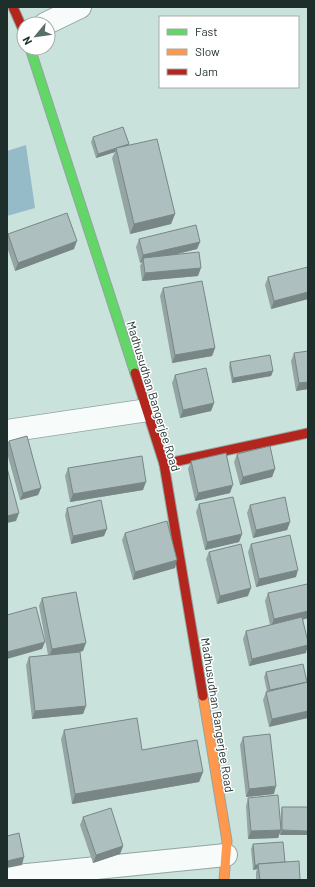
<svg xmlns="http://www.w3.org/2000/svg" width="315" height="887" font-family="Barlow,sans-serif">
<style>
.water{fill:#95bbc9}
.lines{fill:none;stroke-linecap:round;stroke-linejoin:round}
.street-casing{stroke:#92a5a1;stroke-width:24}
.fast-casing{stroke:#92a5a1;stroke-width:11}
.slow-casing{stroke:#92a5a1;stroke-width:11}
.jam-casing{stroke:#92a5a1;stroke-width:11}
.street{stroke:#f7fbfa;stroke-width:22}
.fast{stroke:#63d668;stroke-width:9}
.slow{stroke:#ff974d;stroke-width:9}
.jam{stroke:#b3261e;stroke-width:9}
.wall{fill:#95a5a4}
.shaded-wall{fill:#798686}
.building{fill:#adc0bf;stroke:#798686}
.labels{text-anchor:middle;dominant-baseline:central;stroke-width:3;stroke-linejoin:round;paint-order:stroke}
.street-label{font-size:12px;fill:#1e2f2b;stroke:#fff}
</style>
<rect width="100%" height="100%" fill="#cae2dc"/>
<!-- water -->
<polygon class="water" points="26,145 35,208 7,216 7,151"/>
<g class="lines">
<!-- street casing -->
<g class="street-casing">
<g id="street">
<polyline points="45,24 80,7"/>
<polyline points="7,431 148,410"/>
<polyline points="7,877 226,855"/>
</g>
</g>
<!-- fast casing -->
<g class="fast-casing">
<polyline id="fast" points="30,48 135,373"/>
</g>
<!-- slow casing -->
<g class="slow-casing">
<polyline id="slow" points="203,696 227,841 224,880"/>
</g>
<!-- jam casing -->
<g class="jam-casing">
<g id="jam">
<polyline points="13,7 24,32"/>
<polyline points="135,373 164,464 203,696"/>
<polyline points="164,464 308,433"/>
</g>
</g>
<!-- street -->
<use href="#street" class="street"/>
<!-- fast -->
<use href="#fast" class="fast"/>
<!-- slow -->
<use href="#slow" class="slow"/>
<!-- jam -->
<use href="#jam" class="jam"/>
</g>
<!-- wall -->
<g class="wall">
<polygon points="93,137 128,145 175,214 171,224 130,234 112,158 115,152 96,158 91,142"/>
<polygon points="8,234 74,249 15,271 7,247 7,236"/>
<polygon points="139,239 200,242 197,249 174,255 198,276 142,281 140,266 142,262 140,263 136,247"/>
<polygon points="308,267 308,299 271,309 265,285 268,277"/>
<polygon points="163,288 215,348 212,356 172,363 160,296"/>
<polygon points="294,353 308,389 296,391 291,361"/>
<polygon points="230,362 273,371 271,376 232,383 229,367"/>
<polygon points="175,375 214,403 211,411 180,418 172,383"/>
<polygon points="9,441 41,488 38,495 20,500 7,453 7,445"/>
<polygon points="237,454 275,469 272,477 240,485 234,462"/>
<polygon points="191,461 230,493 195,501 188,469"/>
<polygon points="68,468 143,490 70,502 65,476"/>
<polygon points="199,504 242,534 239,542 205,550 196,512"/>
<polygon points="250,505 290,522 287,530 253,538 247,513"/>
<polygon points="67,508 104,536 71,544 65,515"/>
<polygon points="125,533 175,568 133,580 122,540"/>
<polygon points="251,544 296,577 256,587 248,552"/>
<polygon points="209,552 248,596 217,604 206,559"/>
<polygon points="268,593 308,618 303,620 306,653 249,666 243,639 246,631 270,625 265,601"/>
<polygon points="42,598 83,651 80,652 86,706 83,714 32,719 26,665 29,657 48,655 39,606"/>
<polygon points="303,664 269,727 263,700 266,692 267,692 264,677 266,672"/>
<polygon points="64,730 142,750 203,772 199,782 72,804 61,739"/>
<polygon points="243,737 274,794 246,797 240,745"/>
<polygon points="248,798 280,825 281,811 282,807 308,807 280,835 280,831 278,838 248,839 246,806"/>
<polygon points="83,817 123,846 120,854 93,863 80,825"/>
<polygon points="253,844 285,862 300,880 256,880 256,872 257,869 253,870 251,849"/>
</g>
<!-- shaded-wall -->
<g class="shaded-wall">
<polygon points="129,144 127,148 116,148 115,152 96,158 98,154"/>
<polygon points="175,214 171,224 130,234 134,224"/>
<polygon points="77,241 74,249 15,271 18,263"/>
<polygon points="200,242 197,249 144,262 143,258 142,262 140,263 143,255"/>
<polygon points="201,268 198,276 142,281 145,273"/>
<polygon points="308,292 308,299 271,309 274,301"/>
<polygon points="215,348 212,356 172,363 175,355"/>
<polygon points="273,371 271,376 232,383 233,378"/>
<polygon points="308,382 308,389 296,391 299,383"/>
<polygon points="214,403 211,411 180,418 183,410"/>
<polygon points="275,469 272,477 240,485 243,477"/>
<polygon points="146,482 143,490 70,502 73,494"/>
<polygon points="233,485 230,493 195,501 198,493"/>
<polygon points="41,488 38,495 20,500 23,493"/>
<polygon points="19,513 16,521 7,523 7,516"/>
<polygon points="290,522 287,530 253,538 256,530"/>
<polygon points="107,529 104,536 71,544 73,536"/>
<polygon points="242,534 239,542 205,550 207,542"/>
<polygon points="177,560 175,568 133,580 135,572"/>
<polygon points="298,570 296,577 256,587 259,579"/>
<polygon points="251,588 248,596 217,604 220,596"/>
<polygon points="308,611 308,618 271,627 274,619"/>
<polygon points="45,642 42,649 7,659 7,652"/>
<polygon points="86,643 83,651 49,657 52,649"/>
<polygon points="308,645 306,653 249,666 252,659"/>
<polygon points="307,682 305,686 268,694 270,690"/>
<polygon points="86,706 83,714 32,719 35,711"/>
<polygon points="308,711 308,718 269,727 272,719"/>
<polygon points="203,772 199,782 72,804 75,794"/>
<polygon points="276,786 274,794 246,797 249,789"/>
<polygon points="281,830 278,838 248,839 251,831"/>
<polygon points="282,830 308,831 308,835 280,835"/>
<polygon points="123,846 120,854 93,863 96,855"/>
<polygon points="24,857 22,865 7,868 7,861"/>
<polygon points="255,865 258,865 257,869 253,870"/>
</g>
<!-- building -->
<g class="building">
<polygon points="123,127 129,144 98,154 93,137"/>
<polygon points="157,139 175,214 134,224 116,148"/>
<polygon points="67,213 77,241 18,263 8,234"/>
<polygon points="196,225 200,242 143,255 139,239"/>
<polygon points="199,252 201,268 145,273 143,258"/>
<polygon points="308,267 308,292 274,301 268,277"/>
<polygon points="202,281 215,348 175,355 163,288"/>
<polygon points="308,351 308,382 299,383 294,353"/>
<polygon points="270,355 273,371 233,378 230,362"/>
<polygon points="206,368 214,403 183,410 175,375"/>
<polygon points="27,436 41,488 23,493 9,441"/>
<polygon points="270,446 275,469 243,477 237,454"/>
<polygon points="226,453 233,485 198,493 191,461"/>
<polygon points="142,456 146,482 73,494 68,468"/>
<polygon points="7,468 19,513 7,516"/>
<polygon points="233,497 242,534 207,542 199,504"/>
<polygon points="285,497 290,522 256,530 250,505"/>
<polygon points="101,500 107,529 73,536 67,508"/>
<polygon points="167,521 177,560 135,572 125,533"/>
<polygon points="290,535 298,570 259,579 251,544"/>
<polygon points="241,544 251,588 220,596 209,552"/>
<polygon points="307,584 308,587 308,611 274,619 268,593"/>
<polygon points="76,592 86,643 52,649 42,598"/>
<polygon points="36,607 45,642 7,652 7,615"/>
<polygon points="302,617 308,642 308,645 252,659 246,631"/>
<polygon points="80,652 86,706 35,711 29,657"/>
<polygon points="303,664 307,682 270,690 266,672"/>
<polygon points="308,682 308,711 272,719 266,692"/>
<polygon points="137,718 142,750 197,740 203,772 75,794 64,730"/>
<polygon points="270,734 276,786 249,789 243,737"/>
<polygon points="278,795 281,830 251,831 248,798"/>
<polygon points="282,807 308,807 308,831 282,830"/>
<polygon points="111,808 123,846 96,855 83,817"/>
<polygon points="19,833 24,857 7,861 7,836"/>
<polygon points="283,842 285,862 258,864 259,865 255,865 253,844"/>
<polygon points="299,861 300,880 260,880 258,864"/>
</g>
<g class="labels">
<!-- street labels -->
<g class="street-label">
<text transform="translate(154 396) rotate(73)">Madhusudhan Bangerjee Road</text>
<text transform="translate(218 715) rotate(81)">Madhusudhan Bangerjee Road</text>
</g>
</g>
<!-- border -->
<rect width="315" height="887" fill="none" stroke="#1e2f2b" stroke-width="16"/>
<!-- legend -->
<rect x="159" y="16" width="140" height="72" fill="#ffffff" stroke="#a5acaa"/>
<rect x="167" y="29" width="20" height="6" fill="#63d668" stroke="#a5acaa"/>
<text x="195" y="36" font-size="12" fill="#1e2f2b">Fast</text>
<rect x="167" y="49" width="20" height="6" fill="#ff974d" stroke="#a5acaa"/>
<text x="195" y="56" font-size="12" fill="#1e2f2b">Slow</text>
<rect x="167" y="69" width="20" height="6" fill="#b3261e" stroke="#a5acaa"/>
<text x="195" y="76" font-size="12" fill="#1e2f2b">Jam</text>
<!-- north arrow -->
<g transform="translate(36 36) rotate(241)"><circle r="19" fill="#ffffff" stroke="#a5acaa"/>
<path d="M0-3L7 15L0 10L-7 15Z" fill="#5a6e69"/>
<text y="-6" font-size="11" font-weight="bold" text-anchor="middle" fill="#1e2f2b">N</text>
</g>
</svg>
